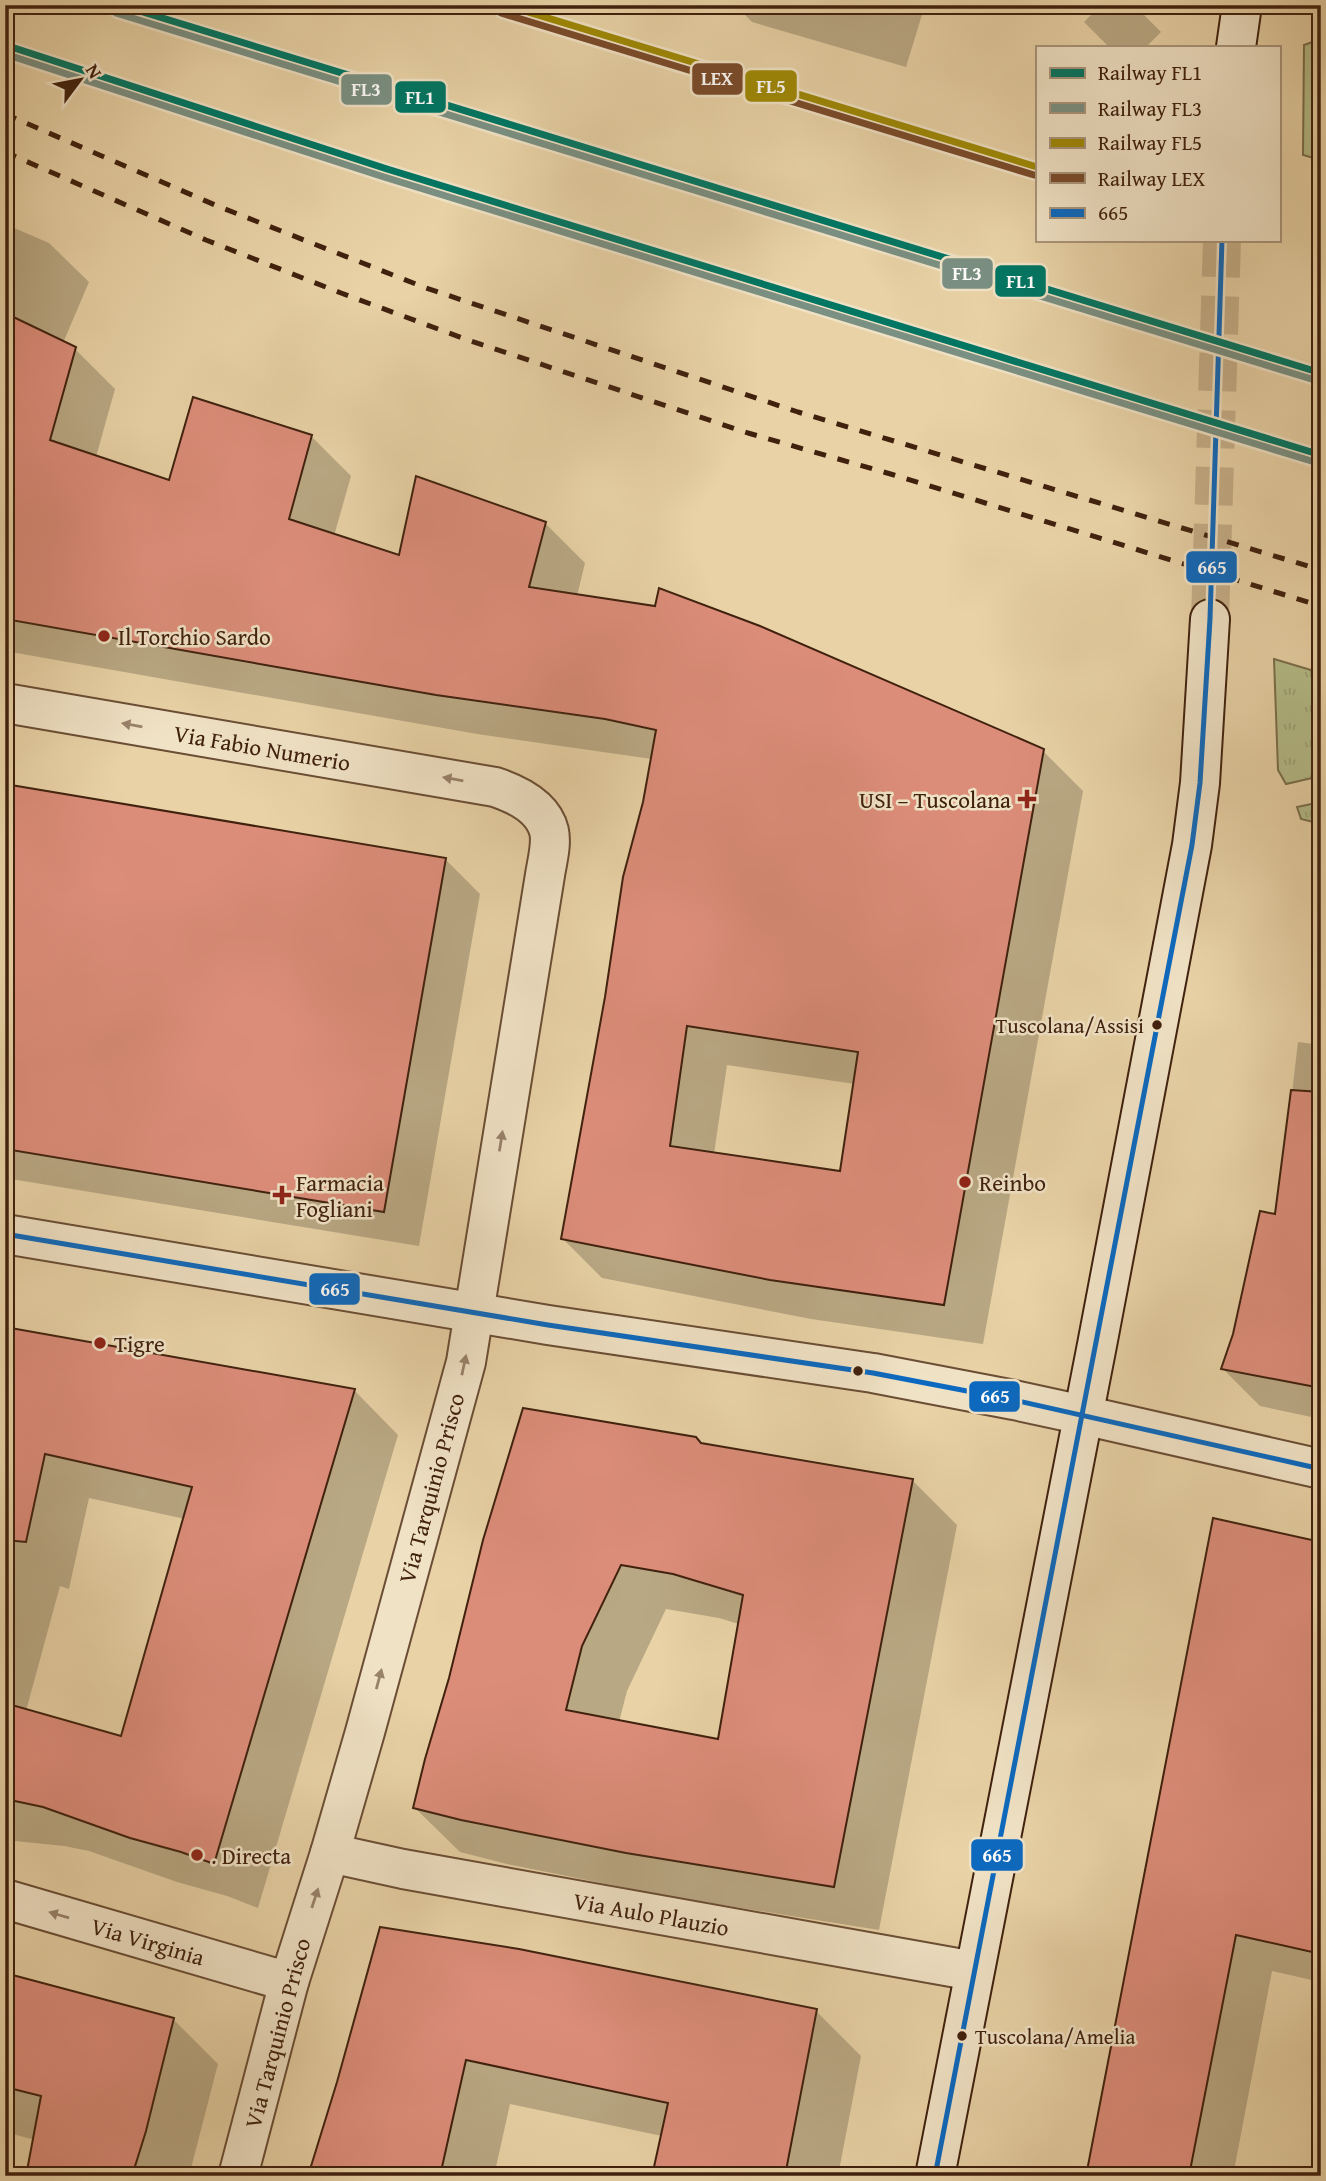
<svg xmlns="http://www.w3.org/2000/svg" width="1326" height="2181" font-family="'Gentium Book Plus',serif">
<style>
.grass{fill:url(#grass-tufts);stroke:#7a6e4b;stroke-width:2}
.pitch{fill:#b4bc88;stroke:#7a6e4b;stroke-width:2}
.shadow{fill:#0003;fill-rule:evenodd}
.building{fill:#dc8d7a;stroke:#40210e;stroke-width:2;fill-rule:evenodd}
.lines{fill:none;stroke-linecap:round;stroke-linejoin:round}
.secondary-tunnel{stroke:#c6af88;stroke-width:38;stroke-dasharray:38 19;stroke-linecap:butt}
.pedestrian-casing{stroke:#6a4d34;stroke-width:42}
.minor-casing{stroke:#6a4d34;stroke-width:42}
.tertiary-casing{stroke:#6a4d34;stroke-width:42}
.secondary-casing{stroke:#40210e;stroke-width:42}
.pedestrian{stroke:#f0e2c5;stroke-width:38}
.minor{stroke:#f0e2c5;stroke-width:38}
.tertiary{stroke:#f0e2c5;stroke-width:38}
.secondary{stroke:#f0e2c5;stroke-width:38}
.rail{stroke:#40210e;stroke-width:5;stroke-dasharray:12 12;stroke-linecap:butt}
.bus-1-casing{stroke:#f0e2c5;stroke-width:10}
.bus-1{stroke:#0c69bf;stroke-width:5}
.rail-1-casing{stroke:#f0e2c5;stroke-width:12}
.rail-2-casing{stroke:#f0e2c5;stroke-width:12}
.rail-3-casing{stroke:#f0e2c5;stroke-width:12}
.rail-4-casing{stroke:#f0e2c5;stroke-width:12}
.rail-1{stroke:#007663;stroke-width:7}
.rail-2{stroke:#7a9083;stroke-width:7}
.rail-3{stroke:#9e8806;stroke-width:7}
.rail-4{stroke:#7a4b2a;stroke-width:7}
.oneway{fill:#98826a}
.poi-dot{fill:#8f2418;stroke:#f0e2c5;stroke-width:2.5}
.bus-dot{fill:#40210e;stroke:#f0e2c5;stroke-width:2.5}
.labels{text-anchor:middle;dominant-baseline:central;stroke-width:5;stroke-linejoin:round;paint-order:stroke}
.bus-label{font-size:21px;fill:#40210e;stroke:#f0e2c5;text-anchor:end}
.poi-label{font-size:23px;fill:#40210e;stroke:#f0e2c5;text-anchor:start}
.street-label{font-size:23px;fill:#40210e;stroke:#f0e2c5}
.line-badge{stroke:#f0e2c5;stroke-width:2.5}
.badge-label{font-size:19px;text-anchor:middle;font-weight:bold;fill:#fff}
</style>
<defs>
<pattern id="grass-tufts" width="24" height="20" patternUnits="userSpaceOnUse" patternTransform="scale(1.75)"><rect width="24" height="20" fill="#b4bc88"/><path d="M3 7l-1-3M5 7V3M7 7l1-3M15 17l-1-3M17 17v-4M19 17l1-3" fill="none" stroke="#9ca174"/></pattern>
</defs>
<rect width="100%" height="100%" fill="#e8d2a6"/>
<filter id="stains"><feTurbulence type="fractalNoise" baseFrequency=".00286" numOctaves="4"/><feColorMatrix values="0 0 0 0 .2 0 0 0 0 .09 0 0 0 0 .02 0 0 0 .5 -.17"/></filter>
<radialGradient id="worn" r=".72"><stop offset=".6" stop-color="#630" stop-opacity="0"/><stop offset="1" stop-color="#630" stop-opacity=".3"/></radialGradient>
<!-- grass -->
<g class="grass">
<polygon points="1274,659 1321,673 1321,776 1286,784 1278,770"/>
<polygon points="1321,802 1321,824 1301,819 1297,807"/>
</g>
<!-- pitch -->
<polygon class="pitch" points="1321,39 1321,160 1303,155 1304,45"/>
<!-- shadow -->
<g class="shadow">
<polygon points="735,5 925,5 906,67 752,22"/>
<polygon points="1101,5 1134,5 1161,32 1146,47 1109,47 1084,22"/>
<path d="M 5,224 L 49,243 L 89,282 L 63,343 L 75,349 L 115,389 L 96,457 L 170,482 L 311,436 L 351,476 L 334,536 L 400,557 L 545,523 L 585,563 L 577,596 L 1043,751 L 1083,791 L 983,1344 L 811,1319 L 602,1278 L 562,1238 L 652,759 L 477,734 L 5,651 ZM 727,1065 L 855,1084 L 842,1173 L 714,1154 Z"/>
<polygon points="5,786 445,859 480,894 419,1246 5,1178"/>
<polygon points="1298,1042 1321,1045 1321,1183 1281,1187"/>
<polygon points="1321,1222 1321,1419 1260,1406 1223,1369"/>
<path d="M 5,1329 L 354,1390 L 398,1435 L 258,1908 L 227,1896 L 177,1882 L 89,1851 L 64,1846 L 5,1840 ZM 89,1498 L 185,1519 L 123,1738 L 26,1711 L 60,1586 L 69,1589 Z"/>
<path d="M 702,1445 L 912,1480 L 957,1525 L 879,1930 L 672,1897 L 507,1864 L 460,1852 L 415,1808 ZM 666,1609 L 719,1618 L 739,1624 L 720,1741 L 619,1722 L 627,1691 Z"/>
<polygon points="1321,1543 1321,1982 1272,1971 1233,2176 1088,2176"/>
<polygon points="381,1929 816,2011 861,2056 838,2176 654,2176 662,2136 510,2104 494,2176 311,2176"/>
<polygon points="5,1974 173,2019 218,2064 189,2176 27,2176 35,2140 5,2132"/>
</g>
<!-- building -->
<g class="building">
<path d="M 5,313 L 76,347 L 50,440 L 169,480 L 193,397 L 312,435 L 289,519 L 399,555 L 416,476 L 546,522 L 529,587 L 655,606 L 659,588 L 760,626 L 1044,749 L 944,1305 L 770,1280 L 561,1239 L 605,997 L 623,877 L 643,802 L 656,730 L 605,719 L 436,695 L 5,619 ZM 687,1026 L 858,1052 L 840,1171 L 670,1146 Z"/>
<polygon points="5,784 446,858 384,1212 5,1149"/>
<polygon points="1291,1090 1321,1092 1321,1388 1221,1369 1233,1334 1260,1211 1275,1214"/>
<polygon points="5,1327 355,1389 214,1864 181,1852 130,1838 43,1807 5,1799 5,1703 121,1736 192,1487 45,1454 26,1542 5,1540"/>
<path d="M 523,1408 L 696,1437 L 701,1443 L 736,1449 L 913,1479 L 834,1887 L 626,1853 L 461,1820 L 413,1808 L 425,1759 L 449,1678 L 483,1540 ZM 621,1565 L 673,1574 L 743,1595 L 718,1739 L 566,1710 L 582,1646 Z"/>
<polygon points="1213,1518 1321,1542 1321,1954 1236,1935 1189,2176 1086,2176"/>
<polygon points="380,1927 519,1949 817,2009 785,2176 652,2176 668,2103 466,2060 440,2176 308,2176 337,2082"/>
<polygon points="5,1973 174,2018 146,2131 132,2176 26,2176 41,2096 5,2087"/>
</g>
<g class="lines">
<!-- secondary-tunnel -->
<polyline class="secondary-tunnel" points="1210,619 1222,240"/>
<!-- pedestrian casing -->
<g class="pedestrian-casing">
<g id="pedestrian">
<path id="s1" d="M 330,1853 L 403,1869 L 974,1971"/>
</g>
</g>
<!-- minor casing -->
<g class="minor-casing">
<g id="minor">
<path id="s2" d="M 5,703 L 495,787 C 516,794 543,807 549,831 C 552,844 547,862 545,875 L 466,1362 L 365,1732 L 330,1853 L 289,1982 L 238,2176"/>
<polyline points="1083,1415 1321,1469"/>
<path id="s3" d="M 5,1899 L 289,1982"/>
</g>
</g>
<!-- tertiary casing -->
<g class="tertiary-casing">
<polyline id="tertiary" points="5,1234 548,1325 873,1373 1014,1400 1083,1415"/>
</g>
<!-- secondary casing -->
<g class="secondary-casing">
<g id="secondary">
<polyline points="1236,47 1242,5"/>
<polyline points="935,2176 1097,1345 1192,845 1200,783 1210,619"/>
</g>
</g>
<!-- pedestrian -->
<use href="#pedestrian" class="pedestrian"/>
<!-- minor -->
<use href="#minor" class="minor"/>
<!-- tertiary -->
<use href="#tertiary" class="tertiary"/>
<!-- secondary -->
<use href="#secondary" class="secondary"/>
<!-- rail -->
<g class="rail">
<polyline points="5,114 215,205 426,288 798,412 1321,570"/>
<polyline points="5,152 206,240 341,293 465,339 748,433 894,475 1321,606"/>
</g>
<!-- bus-1 casing -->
<g class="bus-1-casing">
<g id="bus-1">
<polyline points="5,1234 548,1325 873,1373 1014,1400 1321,1469"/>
<polyline points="935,2176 1192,845 1200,783 1210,619 1222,240"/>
</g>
</g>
<!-- bus-1 -->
<use href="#bus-1" class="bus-1"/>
<!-- rail-1 casing -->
<g class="rail-1-casing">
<g id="rail-1">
<polyline points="120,5 1321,373"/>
<polyline points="5,45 387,169 1321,455"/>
</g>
</g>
<!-- rail-2 casing -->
<g class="rail-2-casing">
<g id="rail-2">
<polyline points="116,13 1318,381"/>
<polyline points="5,54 384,177 1318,463"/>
</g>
</g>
<!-- rail-3 casing -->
<g class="rail-3-casing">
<polyline id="rail-3" points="505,5 1037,167"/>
</g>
<!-- rail-4 casing -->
<g class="rail-4-casing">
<polyline id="rail-4" points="501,13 1034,175"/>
</g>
<!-- rail-1 -->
<use href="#rail-1" class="rail-1"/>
<!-- rail-2 -->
<use href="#rail-2" class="rail-2"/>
<!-- rail-3 -->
<use href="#rail-3" class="rail-3"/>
<!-- rail-4 -->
<use href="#rail-4" class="rail-4"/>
</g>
<!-- one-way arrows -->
<defs><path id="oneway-solid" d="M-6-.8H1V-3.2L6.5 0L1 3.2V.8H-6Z" transform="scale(1.75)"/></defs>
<g class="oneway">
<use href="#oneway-solid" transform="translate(132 725) rotate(-170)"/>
<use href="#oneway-solid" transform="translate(453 779) rotate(-170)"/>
<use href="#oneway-solid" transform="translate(501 1141) rotate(-81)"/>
<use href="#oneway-solid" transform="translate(464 1365) rotate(-78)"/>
<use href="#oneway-solid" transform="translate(379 1679) rotate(-75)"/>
<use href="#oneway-solid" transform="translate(315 1898) rotate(-72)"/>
<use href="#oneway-solid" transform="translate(59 1915) rotate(-164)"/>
</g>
<!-- markers -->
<g class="poi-dot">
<circle cx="104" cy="636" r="7"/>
<path d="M1023.5 788.5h7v7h7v7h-7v7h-7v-7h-7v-7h7z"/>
<circle cx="965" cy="1182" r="7"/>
<path d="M278.5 1184.5h7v7h7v7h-7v7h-7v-7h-7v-7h7z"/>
<circle cx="100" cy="1343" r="7"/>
<circle cx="197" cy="1855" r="7"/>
</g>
<g class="bus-dot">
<circle cx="1157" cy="1025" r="6"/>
<circle cx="858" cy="1371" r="6"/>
<circle cx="962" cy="2036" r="6"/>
</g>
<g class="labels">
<!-- bus labels -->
<g class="bus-label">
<text x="1144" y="1025">Tuscolana/Assisi</text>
<text x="975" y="2036" text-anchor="start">Tuscolana/Amelia</text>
</g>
<!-- poi labels -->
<g class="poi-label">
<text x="118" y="636">Il Torchio Sardo</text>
<text x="1011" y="799" text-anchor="end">USI – Tuscolana</text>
<text x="296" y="1182">Farmacia<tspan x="296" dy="26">Fogliani</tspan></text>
<text x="979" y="1182">Reinbo</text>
<text x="114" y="1343">Tigre</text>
<text x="211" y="1855">. Directa</text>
</g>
<!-- street labels -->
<g class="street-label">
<text stroke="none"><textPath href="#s2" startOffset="261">Via Fabio Numerio</textPath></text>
<text transform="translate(431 1488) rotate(-75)">Via Tarquinio Prisco</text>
<text stroke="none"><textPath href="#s1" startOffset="327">Via Aulo Plauzio</textPath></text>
<text stroke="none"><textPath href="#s3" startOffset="149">Via Virginia</textPath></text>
<text transform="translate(277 2033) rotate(-75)">Via Tarquinio Prisco</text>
</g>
</g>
<g class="line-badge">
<rect x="691" y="62" width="53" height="34" rx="7" fill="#7a4b2a"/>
<rect x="744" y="69" width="54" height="34" rx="7" fill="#9e8806"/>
<rect x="340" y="73" width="53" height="33" rx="7" fill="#7a9083"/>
<rect x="394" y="80" width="53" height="34" rx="7" fill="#007663"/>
<rect x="941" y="257" width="53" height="33" rx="7" fill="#7a9083"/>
<rect x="994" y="264" width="53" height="34" rx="7" fill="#007663"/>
<rect x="1185" y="550" width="53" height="34" rx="7" fill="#0c69bf"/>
<rect x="308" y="1272" width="53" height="34" rx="7" fill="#0c69bf"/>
<rect x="968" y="1380" width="53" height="33" rx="7" fill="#0c69bf"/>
<rect x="970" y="1838" width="54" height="34" rx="7" fill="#0c69bf"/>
</g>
<g class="badge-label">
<text x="717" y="85">LEX</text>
<text x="771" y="93">FL5</text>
<text x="366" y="96">FL3</text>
<text x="420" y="104">FL1</text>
<text x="967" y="280">FL3</text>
<text x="1021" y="288">FL1</text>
<text x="1212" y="574">665</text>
<text x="335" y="1296">665</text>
<text x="995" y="1403">665</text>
<text x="997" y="1862">665</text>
</g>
<!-- margin -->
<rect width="1326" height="2181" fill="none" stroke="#e8d2a6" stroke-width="28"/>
<rect x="7" y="7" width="1312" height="2167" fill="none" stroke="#40210e" stroke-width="3.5"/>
<rect x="14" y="14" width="1298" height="2153" fill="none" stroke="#40210e" stroke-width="2"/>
<!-- legend -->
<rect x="1036" y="46" width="245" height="196" fill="#f0e2c5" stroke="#aa957c" stroke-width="2"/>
<rect x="1050" y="68" width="35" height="10" fill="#007663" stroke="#aa957c" stroke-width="2"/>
<text x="1098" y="80" font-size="21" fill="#40210e">Railway FL1</text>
<rect x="1050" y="103" width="35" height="10" fill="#7a9083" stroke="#aa957c" stroke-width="2"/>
<text x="1098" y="116" font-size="21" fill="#40210e">Railway FL3</text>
<rect x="1050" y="138" width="35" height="10" fill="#9e8806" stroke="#aa957c" stroke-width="2"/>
<text x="1098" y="150" font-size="21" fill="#40210e">Railway FL5</text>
<rect x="1050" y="173" width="35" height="10" fill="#7a4b2a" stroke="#aa957c" stroke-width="2"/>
<text x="1098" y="186" font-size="21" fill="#40210e">Railway LEX</text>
<rect x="1050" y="208" width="35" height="10" fill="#0c69bf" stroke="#aa957c" stroke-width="2"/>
<text x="1098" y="220" font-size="21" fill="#40210e">665</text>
<!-- north arrow -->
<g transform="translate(80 80) rotate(58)" stroke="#f0e2c5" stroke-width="5" paint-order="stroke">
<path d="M0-5L12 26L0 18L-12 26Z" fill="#40210e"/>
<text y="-10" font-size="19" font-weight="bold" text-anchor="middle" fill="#40210e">N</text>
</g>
<rect width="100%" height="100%" filter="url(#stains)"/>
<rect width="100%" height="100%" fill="url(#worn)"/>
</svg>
